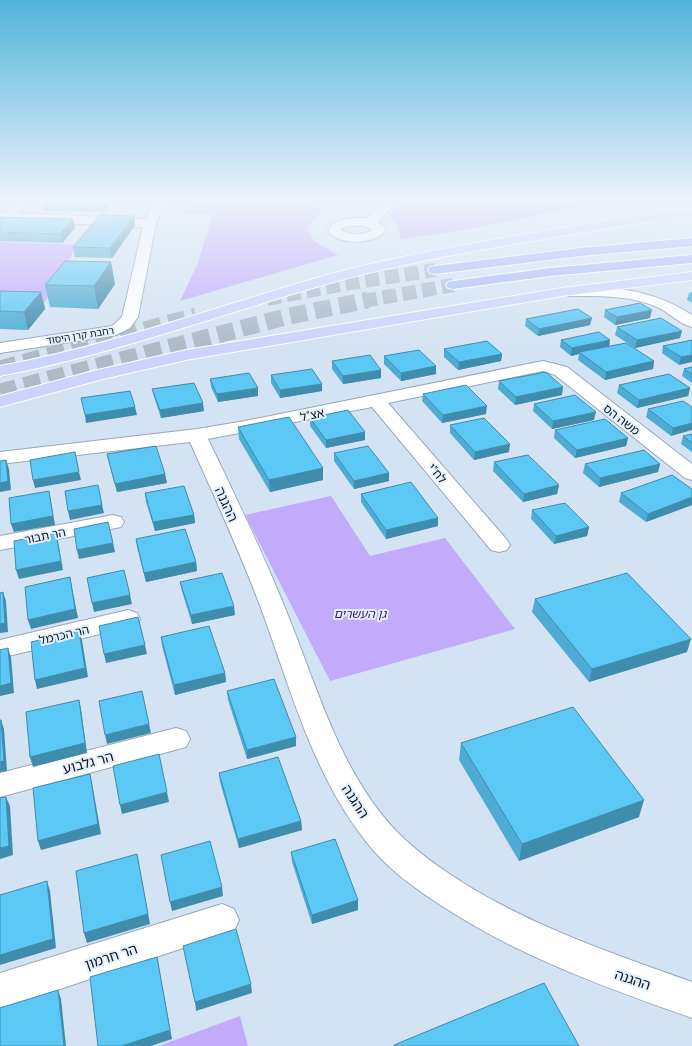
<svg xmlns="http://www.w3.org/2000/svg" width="692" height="1046" font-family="'Playfair Display','Noto Sans Hebrew',serif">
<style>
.green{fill:#c3abfb}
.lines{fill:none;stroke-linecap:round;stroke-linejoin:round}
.highway-tunnel-far1{stroke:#adbac8;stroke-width:14;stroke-dasharray:14 6;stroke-linecap:butt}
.highway-tunnel{stroke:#adbac8;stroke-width:17;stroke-dasharray:17 8;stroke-linecap:butt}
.minor-casing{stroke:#99a7b7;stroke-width:2}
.major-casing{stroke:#fff;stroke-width:2}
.highway-casing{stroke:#fff;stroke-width:2}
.minor{fill:#fff;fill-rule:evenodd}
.major{fill:#ccd4fd;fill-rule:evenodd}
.highway{fill:#aab8fb;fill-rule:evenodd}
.wall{fill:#4eacd4}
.shaded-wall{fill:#408cac}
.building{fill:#5bc8f6;stroke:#408cac}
.labels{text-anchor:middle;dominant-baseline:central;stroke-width:4;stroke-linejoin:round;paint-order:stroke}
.far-street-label{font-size:10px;fill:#13181e;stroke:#e4effd}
.street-label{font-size:12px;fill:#13181e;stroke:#e4effd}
.park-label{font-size:12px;font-style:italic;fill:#3e1373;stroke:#e4effd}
.near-street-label{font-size:14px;fill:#13181e;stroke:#e4effd}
</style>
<rect width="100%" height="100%" fill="#d4e3f3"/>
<!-- green -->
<g class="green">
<polygon points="189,200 282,200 324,208 307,229 314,241 338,255 180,301 197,265 213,214 184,214"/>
<polygon points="401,200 632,200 572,208 458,231 401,239 398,226 389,216"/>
<polygon points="0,242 77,245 57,283 42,306 0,304"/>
<polygon points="331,496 370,556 445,538 515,629 330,681 245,515"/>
<polygon points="240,1016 248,1046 159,1046"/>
</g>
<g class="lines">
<!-- highway-tunnel-far1 -->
<g class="highway-tunnel-far1">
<polyline points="267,299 344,284 435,270"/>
<polyline points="363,301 453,285"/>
</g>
<!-- highway-tunnel -->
<g class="highway-tunnel">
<polyline points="0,369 196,316"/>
<polyline points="0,392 285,317 368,300"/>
</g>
<!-- minor casing -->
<g class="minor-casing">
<g id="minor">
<polygon points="19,200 32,200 18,213 146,219 155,200 167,200 156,223 138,317 130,328 116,335 0,353 0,343 112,326 122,317 143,227 0,220 0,212 5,213"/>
<path d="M 386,200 L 398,200 L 378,222 L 385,228 L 385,231 C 376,245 333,246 328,229 C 336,217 354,218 367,218 ZM 353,226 L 365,226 L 372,230 C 363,236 350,235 341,230 L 344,227 Z"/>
<path d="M 593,287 C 630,288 661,295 692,315 L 692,327 C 679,324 669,312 657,307 C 630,295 599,296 569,296 L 564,295 L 562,292 L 564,289 Z"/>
<path d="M 543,361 L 567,367 L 692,464 L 692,480 L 685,478 L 555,375 L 543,371 L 388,403 L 507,540 L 510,545 L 507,550 L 499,552 L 491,550 L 372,407 L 208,439 C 235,495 262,551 285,608 C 317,685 338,770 397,832 C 417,852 441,869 465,884 C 536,928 614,954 692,982 L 692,1018 C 605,987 517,956 439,904 C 416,889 392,872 373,850 C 315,782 292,693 262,611 C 241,554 215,498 190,442 L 0,464 L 0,452 L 197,429 L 245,421 Z"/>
<polygon points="113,515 121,517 124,522 121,527 0,550 0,536"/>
<polygon points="128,610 137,613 140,619 137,625 0,658 0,640"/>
<polygon points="176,728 186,731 190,739 186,747 0,797 0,773"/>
<polygon points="222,904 234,909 239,920 234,931 0,1009 0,973"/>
</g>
</g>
<!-- major casing -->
<g class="major-casing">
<g id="major">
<path d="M 692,209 L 692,217 C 636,222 581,233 526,242 C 463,253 399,264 337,281 C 224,313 115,354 0,376 L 0,366 C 112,345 218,306 327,275 C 392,257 459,246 526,234 C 581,225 636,215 692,209 Z"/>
<polygon points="692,272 692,280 562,296 186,360 103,379 0,407 0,396 93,371 186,350 562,288"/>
</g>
</g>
<!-- highway casing -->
<g class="highway-casing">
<g id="highway">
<polygon points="692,238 692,246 581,256 435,274 430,273 428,270 430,267 435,266 581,248"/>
<polygon points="692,255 692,263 550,276 453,289 448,288 446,285 448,282 453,281 550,268"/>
</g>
</g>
<!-- minor -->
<use href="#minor" class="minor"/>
<!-- major -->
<use href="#major" class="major"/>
<!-- highway -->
<use href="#highway" class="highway"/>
</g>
<!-- wall -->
<g class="wall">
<polygon points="0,200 16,200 11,204 0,204"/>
<polygon points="119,200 153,200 151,203 120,202"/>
<polygon points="112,201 103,212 44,211 43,205"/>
<polygon points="134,216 135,225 112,258 75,257 73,247"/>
<polygon points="0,217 73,219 75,228 62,243 0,241"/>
<polygon points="115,284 98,309 50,307 45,285"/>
<polygon points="0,291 41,292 45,309 28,330 0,329"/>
<polygon points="692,292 692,303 687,300 689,293"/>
<polygon points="605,310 650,318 615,325 604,317"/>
<polygon points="526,319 590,325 538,336 525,326"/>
<polygon points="617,327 680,338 635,348 615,335"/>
<polygon points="561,340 610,340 609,346 654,361 653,369 605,380 578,360 579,354 571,356 560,347"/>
<polygon points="692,340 679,365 662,353 663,346"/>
<polygon points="444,349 502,354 501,361 458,370 444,357"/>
<polygon points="384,356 436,366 436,374 401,381 384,364"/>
<polygon points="332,361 381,370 381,378 343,384 332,369"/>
<polygon points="692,367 692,383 682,376 684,369"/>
<polygon points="271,375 322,384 322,391 280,398 271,383"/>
<polygon points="210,379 258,396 218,402 211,387"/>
<polygon points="499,381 562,395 515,405 498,389"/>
<polygon points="619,385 690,388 688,396 637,408 617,393"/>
<polygon points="152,389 204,411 161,418 154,397"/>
<polygon points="423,394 486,414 442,423 422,401"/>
<polygon points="534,404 594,420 552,429 533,411"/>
<polygon points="692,407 671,436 646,417 648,409"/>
<polygon points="310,418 365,432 365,440 326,448 310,426"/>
<polygon points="450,425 509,452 474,460 450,433"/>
<polygon points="238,427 323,468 323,480 270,492 239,439"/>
<polygon points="555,430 628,438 626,446 575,458 554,438"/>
<polygon points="692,434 692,452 681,444 683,436"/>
<polygon points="334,453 389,473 389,481 354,489 334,461"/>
<polygon points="107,454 165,474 167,483 117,492"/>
<polygon points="494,462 559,485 557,494 523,502 493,471"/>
<polygon points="585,464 660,464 658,472 599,487 583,473"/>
<polygon points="692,489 692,505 646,522 619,502 621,493"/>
<polygon points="145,493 194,515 195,523 155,531 146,502"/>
<polygon points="361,494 438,518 438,526 386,539 361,502"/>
<polygon points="532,510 589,527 587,536 554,544 531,519"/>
<polygon points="136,539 196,562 197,571 146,582 137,547"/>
<polygon points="180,582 235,615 192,624 182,591"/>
<polygon points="535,599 687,652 589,682 532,612"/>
<polygon points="161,637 225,673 226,682 175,695 162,646"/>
<polygon points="227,691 296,737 296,746 247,759 228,700"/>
<polygon points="461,743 639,817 519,861 459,760"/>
<polygon points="219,773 301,821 302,830 239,848 220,782"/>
<polygon points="291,852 358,900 358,910 312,924 292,862"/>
</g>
<!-- shaded-wall -->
<g class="shaded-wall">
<polygon points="11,200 16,200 11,204"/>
<polygon points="108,200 112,200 112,201 103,212 103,206"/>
<polygon points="134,216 135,225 112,258 110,248"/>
<polygon points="73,219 75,228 62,243 60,234"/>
<polygon points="111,262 115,284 98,309 94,286"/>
<polygon points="41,292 45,309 28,330 24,312"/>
<polygon points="652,310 650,318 615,325 617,317"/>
<polygon points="592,318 590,325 538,336 539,329"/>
<polygon points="682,331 680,338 635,348 637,340"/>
<polygon points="610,340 609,348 579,352 579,354 571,356 572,348"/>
<polygon points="502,354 501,361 458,370 459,362"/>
<polygon points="692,355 692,362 679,365 681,357"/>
<polygon points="654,361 653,369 605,380 606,372"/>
<polygon points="436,366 436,374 401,381 401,373"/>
<polygon points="381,370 381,378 343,384 343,376"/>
<polygon points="322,384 322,391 280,398 280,390"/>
<polygon points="563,387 562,395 515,405 516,397"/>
<polygon points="258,388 258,396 218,402 217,394"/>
<polygon points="690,388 688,396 637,408 639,400"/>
<polygon points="203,403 204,411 161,418 160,410"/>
<polygon points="487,406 486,414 442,423 443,415"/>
<polygon points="135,407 137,415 86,423 85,415"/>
<polygon points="596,412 594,420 552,429 553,421"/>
<polygon points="692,423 692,430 671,436 673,428"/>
<polygon points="365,432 365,440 326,448 326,440"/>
<polygon points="628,438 626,446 575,458 577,450"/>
<polygon points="510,444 509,452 474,460 475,452"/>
<polygon points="6,460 9,469 11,490 0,492 0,483"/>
<polygon points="660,464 658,472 599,487 600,478"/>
<polygon points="323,468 323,480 270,492 269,480"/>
<polygon points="79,472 81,480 35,488 33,480"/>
<polygon points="389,473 389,481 354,489 354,481"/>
<polygon points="165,474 167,483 117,492 115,484"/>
<polygon points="559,485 557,494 523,502 524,494"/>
<polygon points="49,491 55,525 14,532 11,524"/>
<polygon points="692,497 692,505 646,522 648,514"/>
<polygon points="102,505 104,513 70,520 68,511"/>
<polygon points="194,515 195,523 155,531 153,522"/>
<polygon points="438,518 438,526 386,539 386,530"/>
<polygon points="589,527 587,536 554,544 556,536"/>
<polygon points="56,533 58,542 63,570 19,579 16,570"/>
<polygon points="113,543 115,552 79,559 77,550"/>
<polygon points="196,562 197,571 146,582 144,573"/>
<polygon points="70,577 78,618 31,629 28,620"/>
<polygon points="3,592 6,601 8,632 0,633 0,624"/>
<polygon points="130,595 132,604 94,612 92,603"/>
<polygon points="234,606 235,615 192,624 191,615"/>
<polygon points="79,631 82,640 88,677 37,689 35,680"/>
<polygon points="691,639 687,652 589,682 592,669"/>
<polygon points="145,645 147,654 106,663 104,654"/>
<polygon points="8,648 11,657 14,693 0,696 0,686"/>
<polygon points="225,673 226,682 175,695 174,685"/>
<polygon points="79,700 81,709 87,753 33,767 30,757"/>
<polygon points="1,720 4,729 7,771 0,772"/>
<polygon points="149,724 151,733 107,744 105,735"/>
<polygon points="296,737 296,746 247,759 247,750"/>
<polygon points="90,774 92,783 101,834 41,850 38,841"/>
<polygon points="167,792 169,802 122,814 120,805"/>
<polygon points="6,797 10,806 13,855 0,859 0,848"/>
<polygon points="644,800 639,817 519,861 522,844"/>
<polygon points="301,821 302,830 239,848 238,839"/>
<polygon points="137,854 150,924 87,943 84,933"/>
<polygon points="47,881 50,891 56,948 0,965 0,955"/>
<polygon points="222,887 223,896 172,911 170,902"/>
<polygon points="358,900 358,910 312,924 312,915"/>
<polygon points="157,957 172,1039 151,1046 122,1046"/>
<polygon points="251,984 252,993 196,1011 195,1002"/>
<polygon points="58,990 61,999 66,1046 64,1046"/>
</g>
<!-- building -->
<g class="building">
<polygon points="48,200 108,200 103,206 43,205"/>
<polygon points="100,215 134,216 110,248 73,247"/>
<polygon points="0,217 73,219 60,234 0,232"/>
<polygon points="65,261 111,262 94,286 45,285"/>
<polygon points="0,291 41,292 24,312 0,311"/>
<polygon points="640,303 652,310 617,317 605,310"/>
<polygon points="578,309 592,318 539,329 526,319"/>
<polygon points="661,318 682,331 637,340 617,327"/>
<polygon points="599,332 610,340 572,348 561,340"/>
<polygon points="692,340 692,355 681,357 663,346"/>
<polygon points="487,341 502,354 459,362 444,349"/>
<polygon points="626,343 654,361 606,372 579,352"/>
<polygon points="419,350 436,366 401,373 384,356"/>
<polygon points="370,355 381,370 343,376 332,361"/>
<polygon points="692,367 692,374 684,369"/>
<polygon points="312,369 322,384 280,390 271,375"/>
<polygon points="546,372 563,387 516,397 499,381"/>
<polygon points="249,373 258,388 217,394 210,379"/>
<polygon points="669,374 690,388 639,400 619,385"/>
<polygon points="194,383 203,403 160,410 152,389"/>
<polygon points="466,385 487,406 443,415 423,394"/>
<polygon points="130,391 135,407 85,415 81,398"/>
<polygon points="575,395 596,412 553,421 534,404"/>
<polygon points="683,401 692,407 692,423 673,428 648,409"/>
<polygon points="348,410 365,432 326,440 310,418"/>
<polygon points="289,417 323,468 269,480 238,427"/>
<polygon points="484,418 510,444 475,452 450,425"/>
<polygon points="605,419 628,438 577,450 555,430"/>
<polygon points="692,434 692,443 683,436"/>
<polygon points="156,446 165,474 115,484 107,454"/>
<polygon points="368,446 389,473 354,481 334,453"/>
<polygon points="644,450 660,464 600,478 585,464"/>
<polygon points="75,452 79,472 33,480 30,460"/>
<polygon points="528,455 559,485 524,494 494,462"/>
<polygon points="6,460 8,481 0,483 0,461"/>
<polygon points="672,475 692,489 692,497 648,514 621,493"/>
<polygon points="411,482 438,518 386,530 361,494"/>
<polygon points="98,485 102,505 68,511 65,491"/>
<polygon points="184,486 194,515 153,522 145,493"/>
<polygon points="49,491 53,516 11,524 9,498"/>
<polygon points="565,503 589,527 556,536 532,510"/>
<polygon points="108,522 113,543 77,550 74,529"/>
<polygon points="185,529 196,562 144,573 136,539"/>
<polygon points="56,533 61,561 16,570 14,541"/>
<polygon points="124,570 130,595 92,603 87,578"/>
<polygon points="222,573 234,606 191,615 180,582"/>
<polygon points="627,573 691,639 592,669 535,599"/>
<polygon points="70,577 75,609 28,620 25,587"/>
<polygon points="3,592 5,623 0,624 0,593"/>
<polygon points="138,617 145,645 104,654 99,626"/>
<polygon points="209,626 225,673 174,685 161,637"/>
<polygon points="79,631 85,668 35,680 31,642"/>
<polygon points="8,648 11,683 0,686 0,650"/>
<polygon points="274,679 296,737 247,750 227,691"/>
<polygon points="142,691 149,724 105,735 99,701"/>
<polygon points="79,700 85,743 30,757 26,712"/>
<polygon points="573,707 644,800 522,844 461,743"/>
<polygon points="0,720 1,720 4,761 0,762"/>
<polygon points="159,754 167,792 120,805 113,766"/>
<polygon points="278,757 301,821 238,839 219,773"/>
<polygon points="90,774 98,824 38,841 33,788"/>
<polygon points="6,797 9,846 0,848 0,798"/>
<polygon points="335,839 358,900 312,915 291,852"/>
<polygon points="210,841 222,887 170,902 161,855"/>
<polygon points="137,854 148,914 84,933 76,871"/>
<polygon points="47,881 53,939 0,955 0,895"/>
<polygon points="236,929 251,984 195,1002 183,946"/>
<polygon points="157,957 170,1030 122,1046 98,1046 90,977"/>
<polygon points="544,983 579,1046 394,1046 394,1045"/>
<polygon points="58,990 64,1046 0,1046 0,1008"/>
</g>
<!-- sky -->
<linearGradient id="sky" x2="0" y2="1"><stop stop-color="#51b4da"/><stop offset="0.58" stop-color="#ecf2fa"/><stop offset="1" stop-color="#ecf2fa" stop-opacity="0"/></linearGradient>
<rect width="692" height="346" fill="url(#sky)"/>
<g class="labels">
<!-- far-street labels -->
<g class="far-street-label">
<text transform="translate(80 335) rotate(-9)">רחבת קרן היסוד</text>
</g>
<!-- street labels -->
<g class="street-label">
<text transform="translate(312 414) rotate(-12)">אצ"ל</text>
<text transform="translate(622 419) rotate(38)">משה הס</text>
<text transform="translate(438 473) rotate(50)">לח"י</text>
<text transform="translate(45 535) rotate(-11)">הר תבור</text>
<text transform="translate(64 634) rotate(-13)">הר הכרמל</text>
</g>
<!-- park labels -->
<g class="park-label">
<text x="360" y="613">גן העשרים</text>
</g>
<!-- near-street labels -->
<g class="near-street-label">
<text transform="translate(227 504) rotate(66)">ההגנה</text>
<text transform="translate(88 762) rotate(-15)">הר גלבוע</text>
<text transform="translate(356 801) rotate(57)">ההגנה</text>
<text transform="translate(111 956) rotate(-18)">הר חרמון</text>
<text transform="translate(633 979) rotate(19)">ההגנה</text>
</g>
</g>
</svg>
